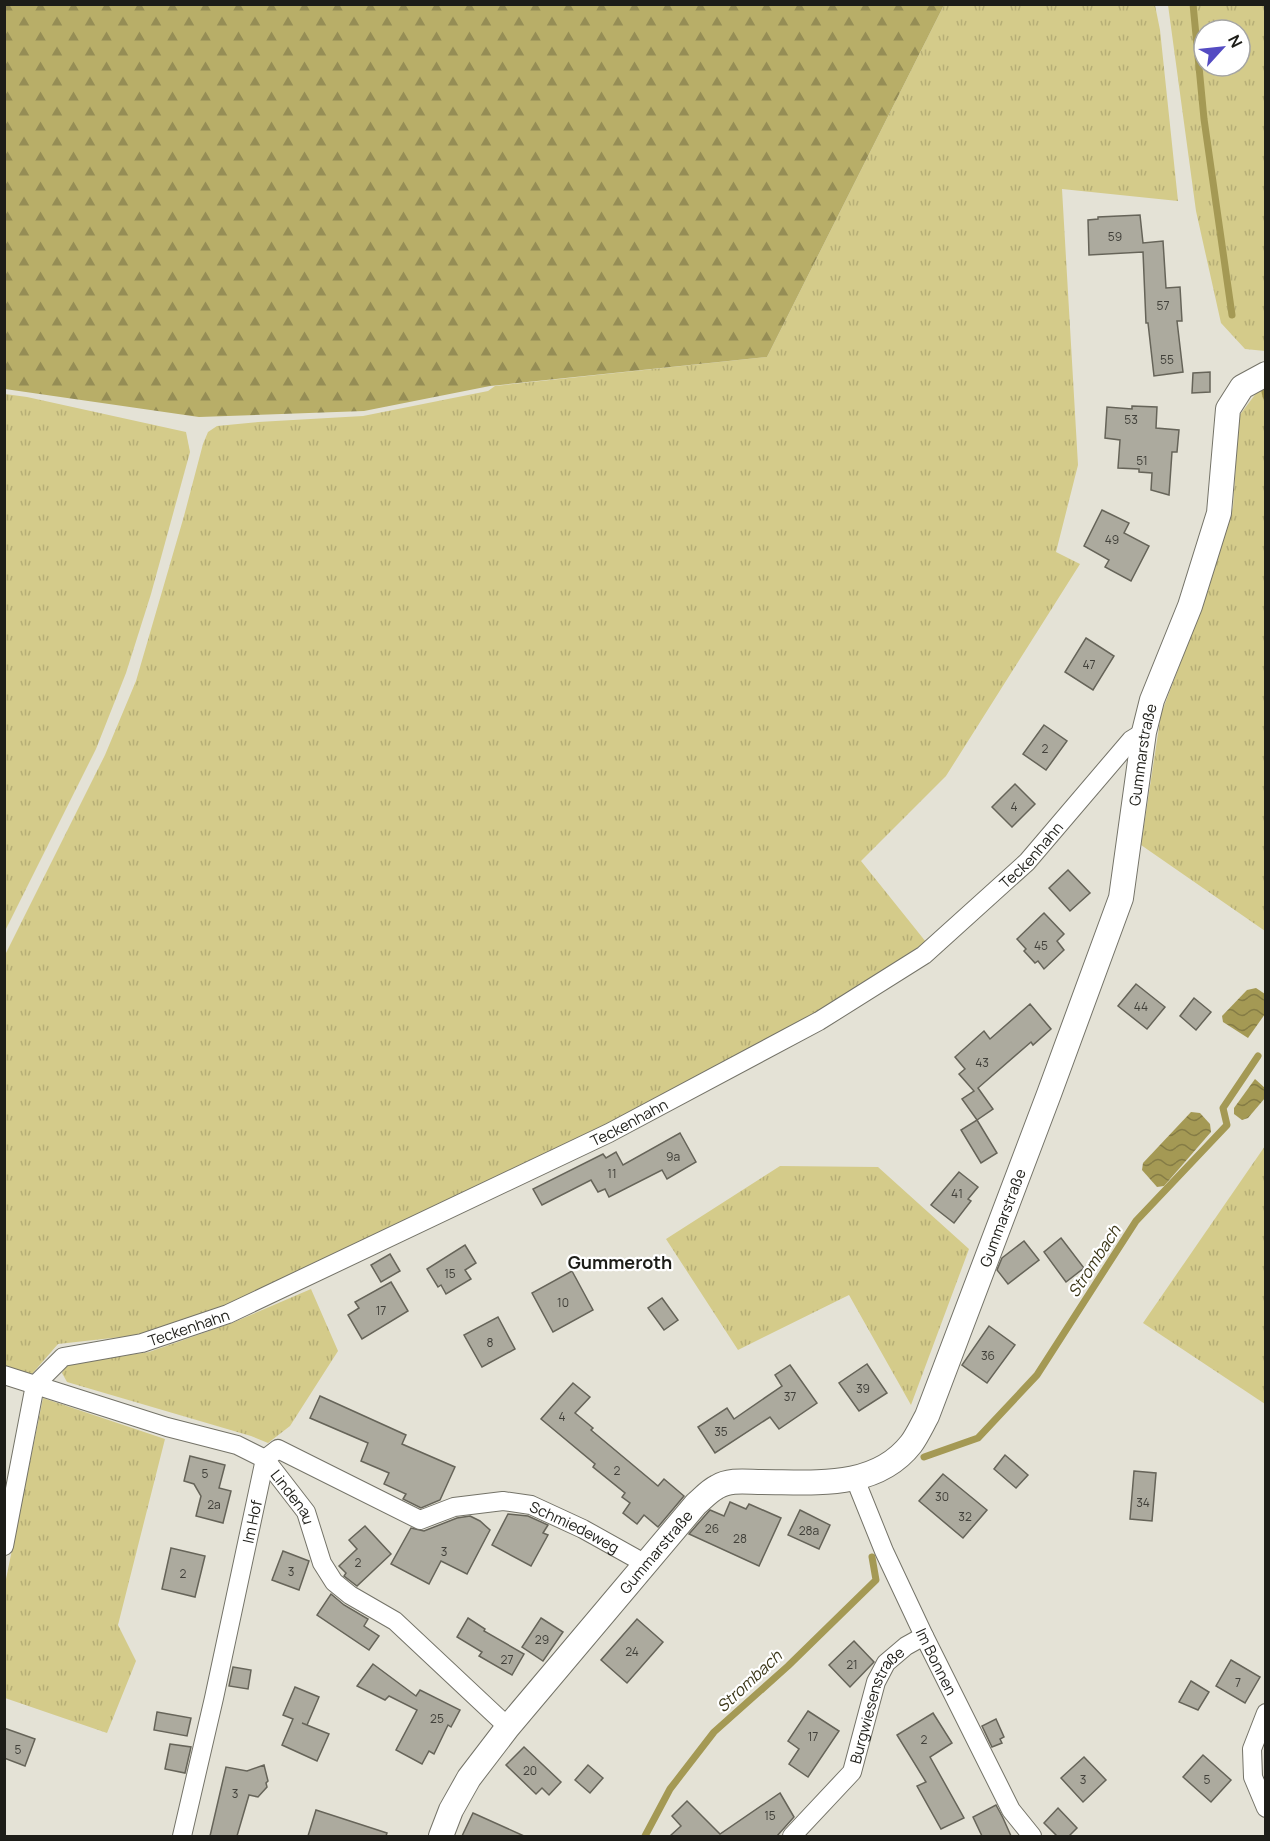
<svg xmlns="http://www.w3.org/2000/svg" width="1270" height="1841" font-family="Manrope,sans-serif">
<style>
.grass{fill:url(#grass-tufts);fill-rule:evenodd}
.forest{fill:url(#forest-firs)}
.water{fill:url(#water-waves)}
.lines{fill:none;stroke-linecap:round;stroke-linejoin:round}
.stream{stroke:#a49954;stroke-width:7}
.building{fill:#acaa9e;stroke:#666459;stroke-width:1.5}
.minor-casing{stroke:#747368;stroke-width:20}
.tertiary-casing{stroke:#747368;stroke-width:26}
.minor{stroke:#fff;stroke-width:18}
.tertiary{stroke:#fff;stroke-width:24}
.labels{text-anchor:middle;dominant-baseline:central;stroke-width:4.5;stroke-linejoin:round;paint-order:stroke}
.number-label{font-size:12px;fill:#41403a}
.street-label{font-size:15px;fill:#1d1d18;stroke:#fff}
.water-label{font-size:16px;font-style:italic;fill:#3b3617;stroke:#fff}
.quarter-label{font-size:18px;font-weight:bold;fill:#1d1d18;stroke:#fff}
</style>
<defs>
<pattern id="grass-tufts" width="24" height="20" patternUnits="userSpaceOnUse" patternTransform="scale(1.5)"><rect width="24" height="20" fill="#d4cb8a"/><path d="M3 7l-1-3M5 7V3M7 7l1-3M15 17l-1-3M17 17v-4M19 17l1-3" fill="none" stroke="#b6ae76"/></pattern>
<pattern id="forest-firs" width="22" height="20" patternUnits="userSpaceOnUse" patternTransform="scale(1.5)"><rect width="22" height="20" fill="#b8ae68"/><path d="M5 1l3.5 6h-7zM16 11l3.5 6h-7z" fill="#958d55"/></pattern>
<pattern id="water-waves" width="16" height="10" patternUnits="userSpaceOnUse" patternTransform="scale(1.5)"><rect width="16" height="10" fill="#a49954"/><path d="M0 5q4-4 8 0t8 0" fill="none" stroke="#857c45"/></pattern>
</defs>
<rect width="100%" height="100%" fill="#e4e2d6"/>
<!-- grass -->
<g class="grass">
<polygon points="944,5 1155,5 1160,30 1178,201 1062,189 1078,465 1056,552 1080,564 946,776 861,861 926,942 816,1014 608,1123 227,1308 139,1335 58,1344 31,1375 5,1366 4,957 105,755 136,681 184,516 203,444 208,432 217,426 258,422 363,416 488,391 495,386 767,357"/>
<path d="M 1168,5 L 1265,5 L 1265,351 L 1245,349 L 1221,323 L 1196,211 ZM 1204,30 L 1240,30 L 1240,66 L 1204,66 Z"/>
<polygon points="1265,386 1265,931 1141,845 1161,714 1198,617 1233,507 1239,416 1260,388"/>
<polygon points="5,394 27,397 186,432 190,452 151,594 126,673 96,749 5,931"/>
<polygon points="1265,1146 1265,1404 1143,1323"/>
<polygon points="780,1166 878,1167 969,1249 911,1405 849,1295 738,1350 666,1239"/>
<polygon points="311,1289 338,1351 290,1426 268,1443 251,1436 67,1382 62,1373 67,1364 149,1352 232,1323"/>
<polygon points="43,1398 165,1439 118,1625 136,1661 107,1733 5,1698 5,1584"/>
</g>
<!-- forest -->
<polygon class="forest" points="5,4 944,4 944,5 767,357 490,386 364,411 199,417 5,389"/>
<!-- water -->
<g class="water">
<polygon points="1256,988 1265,994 1265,1014 1248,1038 1223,1022 1222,1016 1247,990"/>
<polygon points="1255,1079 1265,1088 1265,1098 1248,1118 1242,1120 1234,1114 1234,1108"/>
<polygon points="1191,1112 1200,1113 1210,1124 1211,1132 1164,1186 1157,1187 1142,1170 1143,1163"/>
</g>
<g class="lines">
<!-- stream -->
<g class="stream">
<polyline points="1193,4 1204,119 1232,315"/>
<polyline points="1264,388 1266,396"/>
<polyline points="924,1457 978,1438 1037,1375 1136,1221 1227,1125 1223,1108 1258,1056"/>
<polyline points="645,1836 670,1789 714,1732 788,1666 876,1580 872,1557"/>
</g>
</g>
<!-- building -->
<g class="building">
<polygon points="1140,215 1143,243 1163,241 1166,288 1180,287 1182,321 1177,321 1183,372 1154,376 1148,323 1146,323 1143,252 1089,255 1088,220 1098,219 1098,217"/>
<polygon points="1210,372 1210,392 1192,393 1193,373"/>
<polygon points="1132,406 1157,407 1156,428 1179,430 1177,452 1172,452 1169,495 1151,490 1152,473 1139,472 1139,469 1118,468 1120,440 1105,438 1107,407 1132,409"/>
<polygon points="1102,510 1129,523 1124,533 1149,546 1131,581 1105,567 1109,560 1084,546"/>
<polygon points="1086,638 1114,656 1093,690 1065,672"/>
<polygon points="1044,725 1067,741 1046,770 1023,754"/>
<polygon points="1015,784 1035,804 1012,827 992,807"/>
<polygon points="1068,870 1090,893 1070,911 1049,888"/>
<polygon points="1044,913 1064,934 1057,941 1064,950 1044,969 1038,961 1035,963 1024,951 1026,949 1017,939"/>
<polygon points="1136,984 1165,1007 1147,1029 1118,1006"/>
<polygon points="1194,998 1211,1012 1196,1030 1180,1016"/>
<polygon points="1030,1004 1051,1029 1033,1045 1031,1042 978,1088 993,1109 977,1120 962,1099 974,1091 959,1074 965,1069 955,1057 984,1031 990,1039"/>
<polygon points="977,1120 997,1153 981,1163 961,1130"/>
<polygon points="680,1133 696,1162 667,1179 662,1170 609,1197 605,1189 598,1192 591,1180 542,1205 533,1189 603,1154 606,1158 616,1152 623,1165"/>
<polygon points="959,1172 978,1187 968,1199 971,1201 954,1223 931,1205"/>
<polygon points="1061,1238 1084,1268 1066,1282 1044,1252"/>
<polygon points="1024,1241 1039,1260 1008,1284 997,1270 1002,1258"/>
<polygon points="465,1245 476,1263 465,1270 471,1279 446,1294 441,1285 438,1287 427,1269"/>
<polygon points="390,1254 400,1271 381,1282 371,1265"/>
<polygon points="572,1271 593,1310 553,1332 532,1293"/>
<polygon points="391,1282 408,1311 362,1339 348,1315 359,1308 355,1302"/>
<polygon points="662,1298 678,1320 664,1330 648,1308"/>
<polygon points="498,1317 515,1349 482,1367 464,1335"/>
<polygon points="989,1326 1015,1345 987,1383 962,1365"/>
<polygon points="867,1364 887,1393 859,1411 839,1383"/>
<polygon points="790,1365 817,1403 779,1429 770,1417 715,1453 698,1427 727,1408 734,1419 782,1386 775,1375"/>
<polygon points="573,1383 590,1397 575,1413 593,1428 591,1430 658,1486 664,1479 684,1496 658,1527 644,1515 637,1524 623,1513 630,1503 622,1497 625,1493 593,1467 595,1464 541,1419"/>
<polygon points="320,1396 406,1435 402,1444 455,1467 440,1500 421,1508 403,1499 406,1494 384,1484 389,1473 361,1461 368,1443 310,1418"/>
<polygon points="1005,1455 1028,1475 1016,1488 994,1469"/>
<polygon points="190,1456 225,1465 219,1488 231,1491 223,1523 196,1516 201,1496 194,1484 184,1481"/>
<polygon points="1134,1471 1156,1473 1152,1521 1130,1519"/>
<polygon points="943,1474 987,1510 963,1538 919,1501"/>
<polygon points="730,1502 746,1509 749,1504 781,1518 759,1566 689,1534 710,1510 724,1516"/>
<polygon points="800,1510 830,1525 819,1549 788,1535"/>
<polygon points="508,1514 528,1516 548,1525 543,1533 548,1535 531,1566 492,1545"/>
<polygon points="470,1516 480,1521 490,1530 467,1574 441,1561 429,1584 391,1564 411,1528 424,1531 457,1518"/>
<polygon points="365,1526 391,1554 357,1586 344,1576 346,1573 339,1566 357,1549 349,1540"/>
<polygon points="171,1548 205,1556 195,1597 162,1589"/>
<polygon points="283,1551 309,1561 299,1590 272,1580"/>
<polygon points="331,1594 344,1605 368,1619 364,1626 379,1636 369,1650 317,1615"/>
<polygon points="468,1618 485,1629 484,1631 524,1654 512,1675 479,1656 482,1652 457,1637"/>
<polygon points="541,1618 563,1632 543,1661 522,1647"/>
<polygon points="637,1619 663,1642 627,1683 601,1660"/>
<polygon points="854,1641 874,1662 850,1687 829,1665"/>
<polygon points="1231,1660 1260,1677 1245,1703 1216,1686"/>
<polygon points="373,1664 416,1696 420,1690 460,1710 451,1727 448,1725 434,1754 429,1751 422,1764 396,1750 417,1710 389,1696 385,1700 357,1686"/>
<polygon points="233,1667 251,1670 248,1689 229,1686"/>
<polygon points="1191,1681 1209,1692 1198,1710 1179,1702"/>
<polygon points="295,1687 319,1697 307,1725 302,1723 329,1734 317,1761 282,1745 293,1719 283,1715"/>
<polygon points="808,1711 839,1731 808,1777 789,1764 799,1749 788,1741"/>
<polygon points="157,1712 191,1718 187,1736 154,1730"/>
<polygon points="933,1713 952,1743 930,1757 964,1818 941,1829 917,1786 926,1782 897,1735"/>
<polygon points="996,1719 1004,1737 1000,1739 1002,1743 992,1747 982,1726"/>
<polygon points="4,1728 35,1739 25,1766 4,1758"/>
<polygon points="170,1744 191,1747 185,1773 165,1769"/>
<polygon points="524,1747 561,1782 549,1795 542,1788 536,1794 506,1765"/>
<polygon points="1203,1755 1231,1780 1211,1802 1183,1777"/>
<polygon points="1084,1757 1106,1780 1083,1802 1061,1778"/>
<polygon points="264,1765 268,1781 266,1783 267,1787 258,1797 249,1795 237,1836 210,1836 226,1767 247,1771"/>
<polygon points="588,1765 603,1778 590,1793 575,1780"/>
<polygon points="780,1793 794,1817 777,1836 670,1836 681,1826 672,1816 687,1801 720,1834"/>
<polygon points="996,1805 1003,1818 1011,1836 982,1836 973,1817"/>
<polygon points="1058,1808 1077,1828 1069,1836 1057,1836 1044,1823"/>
<polygon points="316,1810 387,1833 386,1836 308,1836"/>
<polygon points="473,1813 524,1836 462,1836"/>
</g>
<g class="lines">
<!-- minor casing -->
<g class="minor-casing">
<g id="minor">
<path id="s1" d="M 4,1375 L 167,1427 L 237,1445 L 265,1459 L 306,1512 L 322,1563 L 334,1582 L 350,1595 L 395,1621 L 508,1727"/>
<path id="s2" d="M 855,1479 L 884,1551 L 924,1636 L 1011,1810 L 1032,1836"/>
<path id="s3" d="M 4,1546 L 35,1385 L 63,1357 L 142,1343 L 228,1314 L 609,1133 L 819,1021 L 924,955 L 1027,862 L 1131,740 L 1144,732"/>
<polyline points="1266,1713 1252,1749 1253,1777 1266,1808"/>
<path id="s4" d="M 182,1836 L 214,1698 L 265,1459 L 278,1449 L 420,1520 L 454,1507 L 503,1501 L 531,1505 L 583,1529 L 644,1563"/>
<path id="s5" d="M 792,1836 L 852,1772 L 876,1682 L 886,1663 L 906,1646 L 924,1636"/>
</g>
</g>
<!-- tertiary casing -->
<g class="tertiary-casing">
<g id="tertiary">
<path id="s6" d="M 441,1836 L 451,1810 L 469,1778 L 508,1727 L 696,1504 C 702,1499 709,1491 717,1487 C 730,1479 747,1482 762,1482 C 813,1482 875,1490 911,1444 C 917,1436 922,1425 927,1416 L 1049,1094 L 1121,898 L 1144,732 L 1152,700 L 1190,606 L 1219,513 L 1228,409 L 1242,387 L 1266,374"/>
</g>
</g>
<!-- minor -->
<use href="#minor" class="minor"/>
<!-- tertiary -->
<use href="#tertiary" class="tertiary"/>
</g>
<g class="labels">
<!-- number labels -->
<g class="number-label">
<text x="1115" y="236">59</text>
<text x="1163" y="305">57</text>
<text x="1167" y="359">55</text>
<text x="1131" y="419">53</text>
<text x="1142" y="460">51</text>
<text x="1112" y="539">49</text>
<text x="1089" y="664">47</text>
<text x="1045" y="748">2</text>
<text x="1014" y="806">4</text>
<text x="1041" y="945">45</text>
<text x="1141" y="1006">44</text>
<text x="982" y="1062">43</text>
<text x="673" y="1156">9a</text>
<text x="612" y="1173">11</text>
<text x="957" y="1193">41</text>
<text x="450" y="1273">15</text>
<text x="563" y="1302">10</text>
<text x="381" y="1310">17</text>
<text x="490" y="1342">8</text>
<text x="988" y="1355">36</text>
<text x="863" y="1388">39</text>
<text x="790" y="1396">37</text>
<text x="562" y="1416">4</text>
<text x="721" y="1431">35</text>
<text x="617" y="1470">2</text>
<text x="205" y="1473">5</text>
<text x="942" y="1496">30</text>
<text x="1143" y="1502">34</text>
<text x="214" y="1504">2a</text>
<text x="965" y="1516">32</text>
<text x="712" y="1528">26</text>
<text x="809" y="1530">28a</text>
<text x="740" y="1538">28</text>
<text x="444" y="1551">3</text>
<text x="358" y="1562">2</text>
<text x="291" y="1571">3</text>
<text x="183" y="1573">2</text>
<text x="542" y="1639">29</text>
<text x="632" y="1651">24</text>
<text x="507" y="1659">27</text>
<text x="852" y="1664">21</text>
<text x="1238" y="1682">7</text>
<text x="437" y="1718">25</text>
<text x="813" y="1736">17</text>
<text x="924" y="1739">2</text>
<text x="18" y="1749">5</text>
<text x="530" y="1770">20</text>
<text x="1083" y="1779">3</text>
<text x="1207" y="1779">5</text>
<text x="235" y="1793">3</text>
<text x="770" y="1815">15</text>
</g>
<!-- street labels -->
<g class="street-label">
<text stroke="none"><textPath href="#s6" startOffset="1384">Gummarstraße</textPath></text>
<text stroke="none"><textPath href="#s3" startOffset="1305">Teckenhahn</textPath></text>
<text stroke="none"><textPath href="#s3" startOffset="819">Teckenhahn</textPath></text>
<text stroke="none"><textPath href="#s6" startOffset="898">Gummarstraße</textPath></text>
<text stroke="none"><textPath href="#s3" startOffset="333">Teckenhahn</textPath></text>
<text stroke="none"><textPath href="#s1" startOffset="322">Lindenau</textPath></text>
<text stroke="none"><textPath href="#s4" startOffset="322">Im Hof</textPath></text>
<text stroke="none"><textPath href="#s4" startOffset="724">Schmiedeweg</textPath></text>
<text stroke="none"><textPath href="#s6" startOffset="358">Gummarstraße</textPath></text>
<text stroke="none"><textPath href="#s2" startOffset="200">Im Bonnen</textPath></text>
<text stroke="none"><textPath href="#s5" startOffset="160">Burgwiesenstraße</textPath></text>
</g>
<!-- water labels -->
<g class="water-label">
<text transform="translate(1094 1261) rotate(-57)">Strombach</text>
<text transform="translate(749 1681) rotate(-43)">Strombach</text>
</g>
<!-- quarter labels -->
<g class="quarter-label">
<text x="620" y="1262">Gummeroth</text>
</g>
</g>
<!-- border -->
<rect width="1270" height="1841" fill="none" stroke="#1d1d18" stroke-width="12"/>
<!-- north arrow -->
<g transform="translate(1222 48) rotate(63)"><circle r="28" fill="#ffffff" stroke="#a5a5a3" stroke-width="1.5"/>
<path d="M0-4.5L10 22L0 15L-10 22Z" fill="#544bc2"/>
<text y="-9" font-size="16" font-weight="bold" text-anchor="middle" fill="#1d1d18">N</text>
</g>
</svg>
